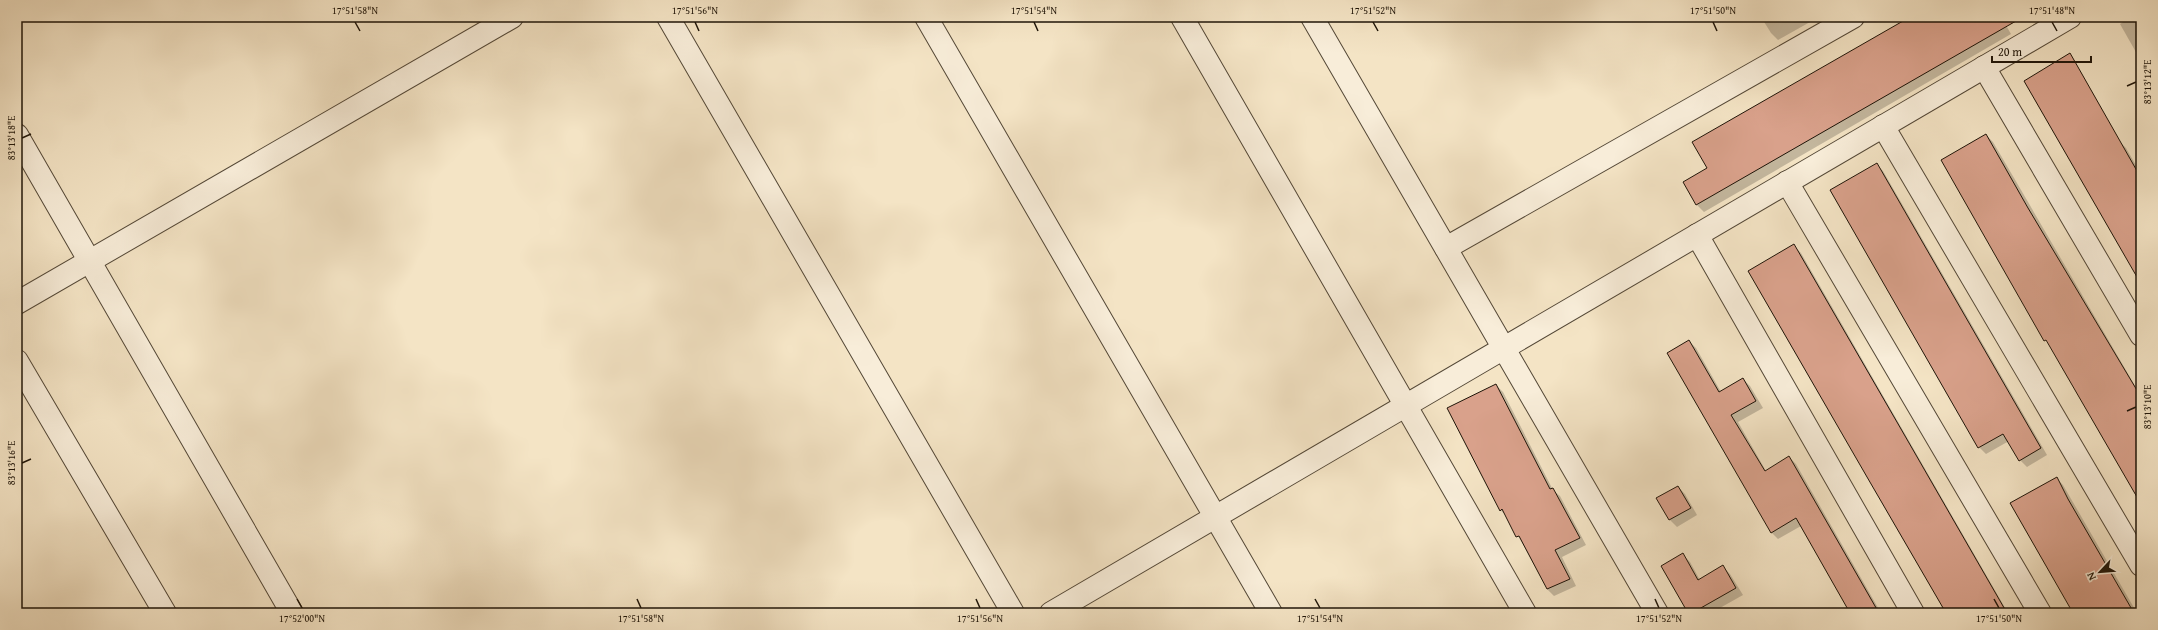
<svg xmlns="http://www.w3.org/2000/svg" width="2158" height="630" font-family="'Gentium Book Plus',serif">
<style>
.shadow{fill:#0003}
.building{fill:#d9a18b;stroke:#1e1408}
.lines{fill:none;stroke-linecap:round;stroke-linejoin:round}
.minor-casing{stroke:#544837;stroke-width:24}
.minor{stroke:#f8edd9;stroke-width:22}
.ticks{fill:none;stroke:#1e1408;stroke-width:1.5}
.neatline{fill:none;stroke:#1e1408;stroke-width:1.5}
.ticks-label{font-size:10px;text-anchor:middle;fill:#1e1408}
</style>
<rect width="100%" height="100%" fill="#f4e4c5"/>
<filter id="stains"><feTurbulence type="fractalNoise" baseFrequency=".005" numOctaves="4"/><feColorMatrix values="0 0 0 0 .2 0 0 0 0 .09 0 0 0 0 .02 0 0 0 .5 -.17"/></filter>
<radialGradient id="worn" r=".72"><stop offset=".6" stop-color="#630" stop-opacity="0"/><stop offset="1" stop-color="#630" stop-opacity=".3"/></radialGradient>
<!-- shadow -->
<g class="shadow">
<polygon points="1761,17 1819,17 1778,40 1771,33"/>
<polygon points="1912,17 2001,17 2011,34 1704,212 1697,205 1684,183 1709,168"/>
<polygon points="2131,17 2141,17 2141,61 2120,24"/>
<polygon points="1986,135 1993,142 2141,396 2141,500"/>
<polygon points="2119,141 2126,148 2141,174 2141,282"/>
<polygon points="1876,164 1883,171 2047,455 2027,467 2020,460 2009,441 1986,454 1979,447"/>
<polygon points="1794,246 1801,253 2008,613 1946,613"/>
<polygon points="1689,341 1696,348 1721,392 1743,379 1750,386 1763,408 1738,422 1766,471 1789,457 1796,464 1881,613 1851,613 1801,526 1778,539 1771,532"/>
<polygon points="1496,385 1503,392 1553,490 1560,496 1586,545 1562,557 1576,586 1554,596 1547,589 1508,517 1500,510"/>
<polygon points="2056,478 2063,485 2137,613 2075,613"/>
<polygon points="1678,487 1685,494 1697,515 1677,527 1670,520 1657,498"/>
<polygon points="1683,555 1690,562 1700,580 1723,567 1730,574 1743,595 1711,613 1689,613"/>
</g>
<!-- building -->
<g class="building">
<polygon points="1910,17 2023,17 1696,205 1683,182 1707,168 1692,142"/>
<polygon points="2070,53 2141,178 2141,284 2024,81"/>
<polygon points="1986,134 2028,208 2141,397 2141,504 2046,340 2044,341 1941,160"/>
<polygon points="1877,163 2041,448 2019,461 2003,434 1978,448 1830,190"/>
<polygon points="1794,244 1901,429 2007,613 1946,613 1867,477 1748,271"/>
<polygon points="1689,340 1719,392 1743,378 1756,401 1731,415 1765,471 1789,456 1879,613 1850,613 1796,518 1771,533 1667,353"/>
<polygon points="1496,384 1550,489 1553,488 1580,538 1555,550 1570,579 1547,589 1519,536 1516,537 1502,509 1500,511 1447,408"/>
<polygon points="2057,477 2068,499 2134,613 2073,613 2010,503"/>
<polygon points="1678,486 1691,508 1669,520 1656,498"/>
<polygon points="1683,553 1698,580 1723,565 1736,588 1692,613 1688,613 1661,566"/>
</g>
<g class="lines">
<!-- minor casing -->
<g class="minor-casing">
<g id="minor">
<polyline points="668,17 1013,613"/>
<polyline points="926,17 1271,613"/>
<polyline points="1182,17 1525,613"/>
<polyline points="1312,17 1657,613"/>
<polyline points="1984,67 2141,335"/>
<polyline points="1883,126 2141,565"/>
<polyline points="17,135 292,613"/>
<polyline points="1787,182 2040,613"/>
<polyline points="1697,235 1913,613"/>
<polyline points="1446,248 1853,17"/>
<polyline points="17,303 512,17"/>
<polyline points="17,361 165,613"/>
<polyline points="1051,613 2070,17"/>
</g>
</g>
<!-- minor -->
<use href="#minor" class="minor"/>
</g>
<!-- ticks -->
<path class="ticks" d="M 355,22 L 360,31M 695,22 L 699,31M 1034,22 L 1038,31M 1373,22 L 1378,31M 1713,22 L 1717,31M 2052,22 L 2057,31M 2127,86 L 2136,82M 22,138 L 31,134M 2127,411 L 2136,407M 22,463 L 31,459M 297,599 L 302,608M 637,599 L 641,608M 976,599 L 980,608M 1315,599 L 1320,608M 1655,599 L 1659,608M 1994,599 L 1999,608"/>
<!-- margin -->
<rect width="2158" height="630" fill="none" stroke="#f4e4c5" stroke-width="44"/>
<!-- north arrow -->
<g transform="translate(2100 572) rotate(244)" stroke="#f8edd9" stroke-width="3" paint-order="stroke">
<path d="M0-3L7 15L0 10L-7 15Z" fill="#1e1408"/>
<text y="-6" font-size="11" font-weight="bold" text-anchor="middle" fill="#1e1408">N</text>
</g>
<!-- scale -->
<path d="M1992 56v6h99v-6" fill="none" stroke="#1e1408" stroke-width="2"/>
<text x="1998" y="56" font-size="12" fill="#1e1408" stroke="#f8edd9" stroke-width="3" paint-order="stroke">20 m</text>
<rect x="22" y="22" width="2114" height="586" class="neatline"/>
<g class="ticks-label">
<text x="355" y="14">17°51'58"N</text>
<text x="695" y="14">17°51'56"N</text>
<text x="1034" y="14">17°51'54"N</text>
<text x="1373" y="14">17°51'52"N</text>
<text x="1713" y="14">17°51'50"N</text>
<text x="2052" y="14">17°51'48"N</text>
<text transform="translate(2147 82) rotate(-90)" y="4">83°13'12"E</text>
<text transform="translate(11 138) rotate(-90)" y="4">83°13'18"E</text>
<text transform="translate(2147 407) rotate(-90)" y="4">83°13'10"E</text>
<text transform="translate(11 463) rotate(-90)" y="4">83°13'16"E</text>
<text x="302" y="622">17°52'00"N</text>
<text x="641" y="622">17°51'58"N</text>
<text x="980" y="622">17°51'56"N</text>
<text x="1320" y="622">17°51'54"N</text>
<text x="1659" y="622">17°51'52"N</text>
<text x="1999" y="622">17°51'50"N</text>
</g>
<rect width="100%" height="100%" filter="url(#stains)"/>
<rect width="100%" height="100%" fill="url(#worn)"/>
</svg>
